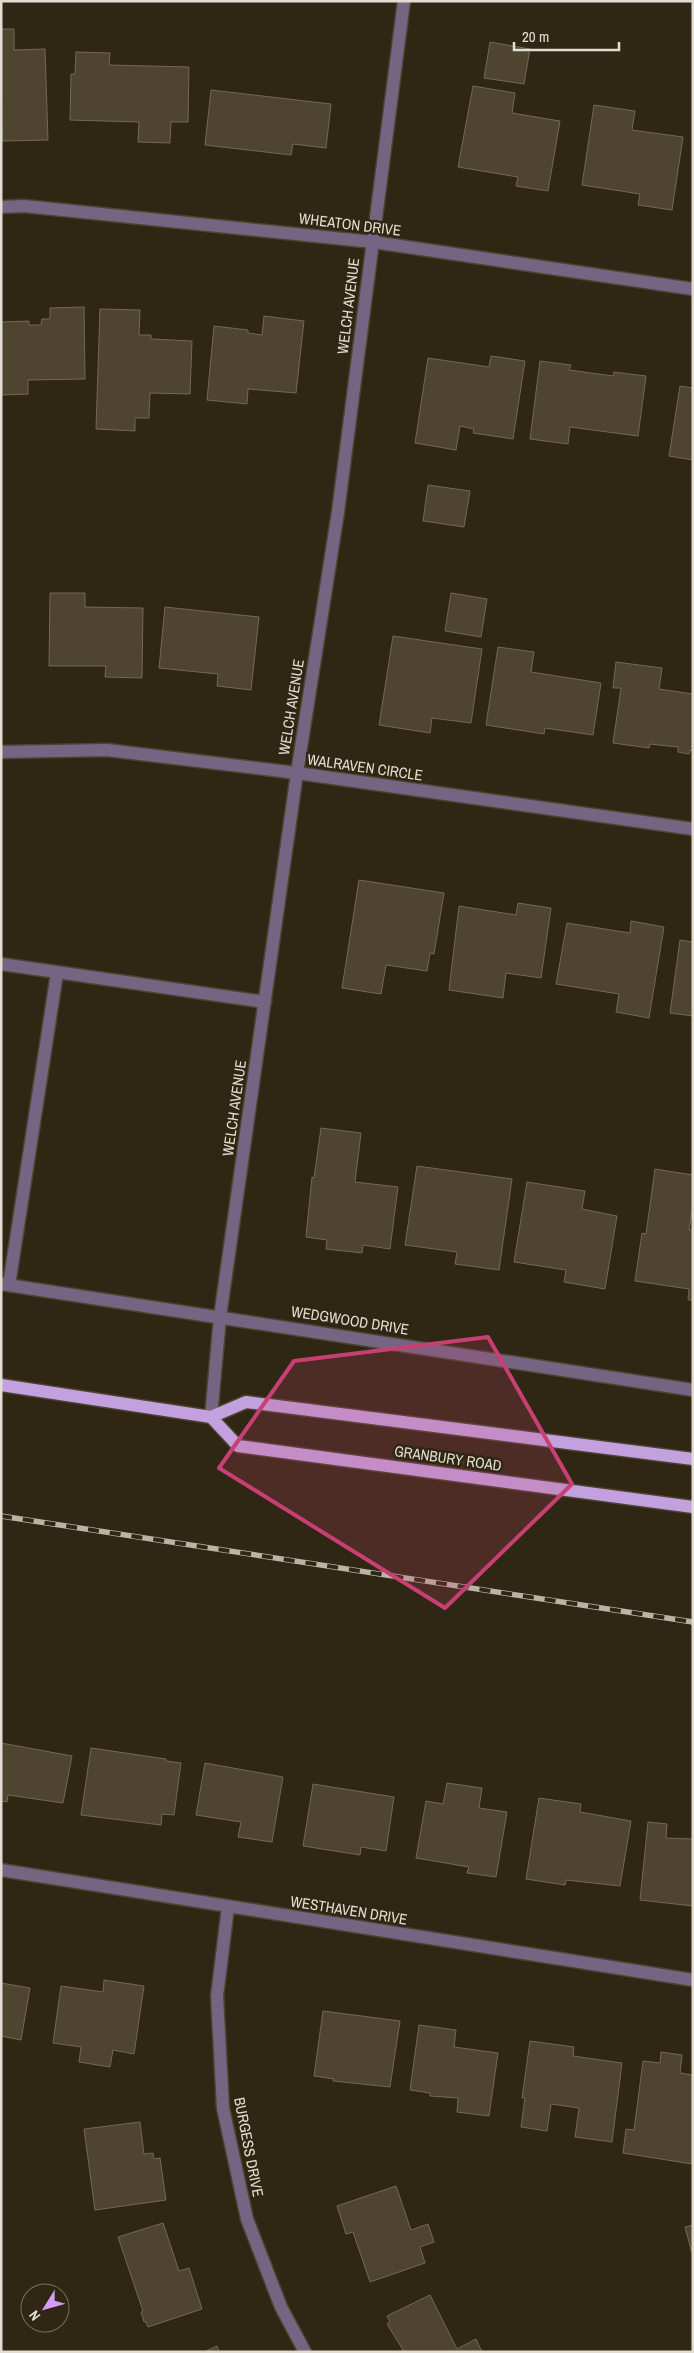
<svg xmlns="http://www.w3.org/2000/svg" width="694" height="2353" font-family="'Archivo Narrow',sans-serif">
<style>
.building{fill:#4e4430;stroke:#736953}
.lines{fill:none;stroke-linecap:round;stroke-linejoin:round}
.minor-casing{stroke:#4c4431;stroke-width:15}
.major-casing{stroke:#4c4431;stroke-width:15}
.minor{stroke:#756582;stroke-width:12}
.major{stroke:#c3a1de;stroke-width:12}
.rail-casing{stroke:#bab4a6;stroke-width:5.5}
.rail{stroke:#2f2713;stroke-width:4;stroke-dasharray:11;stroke-linecap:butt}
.marked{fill:#c83f73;fill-opacity:0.2;stroke:#c83f73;stroke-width:4;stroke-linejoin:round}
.labels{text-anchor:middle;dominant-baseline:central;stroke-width:5;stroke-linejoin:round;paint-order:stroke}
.street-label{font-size:15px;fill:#e2ddd1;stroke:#2f2713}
</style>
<rect width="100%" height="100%" fill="#2f2713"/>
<!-- building -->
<g class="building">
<polygon points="1,29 14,29 14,50 45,49 48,140 2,141"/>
<polygon points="490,42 530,49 524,84 484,78"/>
<polygon points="76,52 110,53 109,65 189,67 188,122 171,122 170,143 138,142 139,122 70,120 71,74 75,74"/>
<polygon points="473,86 515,93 512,113 560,121 548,191 516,186 518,177 458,167"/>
<polygon points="211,90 331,104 326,148 293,144 291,155 205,145"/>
<polygon points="594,105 635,111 632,130 683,137 672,210 638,205 640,194 582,185"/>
<polygon points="84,307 85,379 28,380 28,394 1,395 1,322 29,321 29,325 41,325 42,319 50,319 50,308"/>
<polygon points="100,309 140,310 139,335 151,335 151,339 192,341 190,394 150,393 149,418 135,418 135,431 96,429"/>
<polygon points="264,316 304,321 296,393 248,389 247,404 207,400 214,326 248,330 248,333 262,335"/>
<polygon points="491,356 525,361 513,439 473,433 474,429 460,426 456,450 415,443 428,358 489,367"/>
<polygon points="540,361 571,365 569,370 613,376 614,372 646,376 638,436 570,427 568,444 530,439"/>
<polygon points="680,386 693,388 693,460 669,456"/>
<polygon points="428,485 470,491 464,527 423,521"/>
<polygon points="50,593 85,593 85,607 143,608 142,678 105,677 106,666 49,666"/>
<polygon points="451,593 487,599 481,637 445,631"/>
<polygon points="165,607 259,617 251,690 217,686 218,674 159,668"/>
<polygon points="393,636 482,649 471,723 432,718 430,733 379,725"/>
<polygon points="498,647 534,652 531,672 601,683 593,735 545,728 544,734 486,725"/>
<polygon points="616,662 662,668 659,689 693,694 693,751 690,750 689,754 678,752 678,747 650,744 649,748 613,743 621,688 613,688"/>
<polygon points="359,880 444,893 434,954 430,953 427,971 386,965 381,994 342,988"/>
<polygon points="518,903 551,908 541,978 506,973 503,998 449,990 459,906 516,915"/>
<polygon points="631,921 664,927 649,1018 616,1012 619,994 556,984 567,923 630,933"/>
<polygon points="680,940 693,942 693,1016 670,1013"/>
<polygon points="321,1128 361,1133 355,1182 398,1187 390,1249 363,1245 362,1253 326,1249 327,1240 306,1237 312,1177 314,1178"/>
<polygon points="417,1166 512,1179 499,1270 455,1264 457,1252 405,1245"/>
<polygon points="655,1169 693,1175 693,1206 689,1230 693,1230 693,1300 688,1300 689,1289 635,1281 642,1233 646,1234"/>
<polygon points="527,1182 585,1191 582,1209 617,1216 605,1289 564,1282 566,1270 514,1262"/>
<polygon points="1,1743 72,1756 63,1803 8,1795 7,1802 1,1801"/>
<polygon points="91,1748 166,1759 166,1761 181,1763 174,1815 162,1814 161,1825 81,1815"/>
<polygon points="205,1763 283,1777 272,1842 238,1837 241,1822 196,1815"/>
<polygon points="447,1783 482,1788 479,1808 507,1812 496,1877 467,1873 469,1867 416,1858 426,1801 443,1804"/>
<polygon points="313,1784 394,1797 386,1851 361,1847 360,1855 303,1846"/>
<polygon points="539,1798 581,1804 580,1812 631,1821 620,1886 566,1880 565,1885 526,1879"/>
<polygon points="648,1822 667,1824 666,1838 693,1839 693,1906 640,1900"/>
<polygon points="104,1980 144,1986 134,2054 113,2050 110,2067 79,2062 81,2047 53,2043 61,1986 103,1992"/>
<polygon points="1,1983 30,1988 21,2040 1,2036"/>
<polygon points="323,2011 400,2021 390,2087 333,2081 334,2079 314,2076"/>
<polygon points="419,2025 456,2030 454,2047 498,2053 489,2116 457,2112 458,2098 430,2096 430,2093 410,2090"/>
<polygon points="530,2041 574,2047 573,2056 622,2063 612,2142 575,2137 579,2108 551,2104 547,2131 521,2127 525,2098 522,2098"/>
<polygon points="661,2052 682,2055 680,2073 692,2075 692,2164 623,2153 626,2129 634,2130 643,2061 660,2063"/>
<polygon points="140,2122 144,2154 153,2153 154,2159 160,2158 166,2200 95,2210 84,2129"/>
<polygon points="396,2186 411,2230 428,2224 434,2242 420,2247 425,2263 370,2282 353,2232 346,2234 337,2206"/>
<polygon points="163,2223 179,2271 189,2268 202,2309 148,2327 146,2322 144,2322 141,2312 143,2311 118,2237"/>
<polygon points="693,2225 693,2257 685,2227"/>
<polygon points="430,2295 457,2349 476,2339 482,2352 401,2352 403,2350 387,2324 390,2322 387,2316"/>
<polygon points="217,2346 219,2352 204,2352"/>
</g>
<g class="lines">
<!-- minor casing -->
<g class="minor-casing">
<g id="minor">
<polyline points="1,207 24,206 373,242 693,289"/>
<polyline points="1,752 107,750 297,773 693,829"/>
<polyline points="1,964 265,1002"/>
<polyline points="1,1284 693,1390"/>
<polyline points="9,1285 57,973"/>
<polyline points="211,1417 220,1317 297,773 338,512 404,1"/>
<polyline points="1,1870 693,1980"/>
<polyline points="228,1907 217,1996 223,2108 247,2219 281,2307 305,2352"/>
</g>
</g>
<!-- major casing -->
<g class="major-casing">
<g id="major">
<polyline points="1,1385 211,1417 246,1402 693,1459"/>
<polyline points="211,1417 238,1446 693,1507"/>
</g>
</g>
<!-- minor -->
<use href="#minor" class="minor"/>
<!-- major -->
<use href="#major" class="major"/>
<!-- rail casing -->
<g class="rail-casing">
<polyline id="rail" points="1,1516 693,1622"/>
</g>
<!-- rail -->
<use href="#rail" class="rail"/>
</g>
<!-- marked area -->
<path class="marked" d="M 488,1337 L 572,1484 L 445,1608 L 219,1468 L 294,1361 Z"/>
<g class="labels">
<!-- street labels -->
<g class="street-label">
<text transform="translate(350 224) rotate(7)">WHEATON DRIVE</text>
<text transform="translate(348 306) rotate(-83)">WELCH AVENUE</text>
<text transform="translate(291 707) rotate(-81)">WELCH AVENUE</text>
<text transform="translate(365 767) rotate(8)">WALRAVEN CIRCLE</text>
<text transform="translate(234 1108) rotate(-82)">WELCH AVENUE</text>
<text transform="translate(350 1320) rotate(9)">WEDGWOOD DRIVE</text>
<text transform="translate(448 1458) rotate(8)">GRANBURY ROAD</text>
<text transform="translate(349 1910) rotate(9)">WESTHAVEN DRIVE</text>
<text transform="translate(249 2147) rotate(79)">BURGESS DRIVE</text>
</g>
</g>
<!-- border -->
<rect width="694" height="2353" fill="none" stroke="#e2ddd1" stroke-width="5"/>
<!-- north arrow -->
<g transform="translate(45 2308) rotate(233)"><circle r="24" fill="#2f2713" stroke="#77705f"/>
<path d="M0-4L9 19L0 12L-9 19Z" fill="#d39cfc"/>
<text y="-8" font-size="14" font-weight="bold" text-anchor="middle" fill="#e2ddd1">N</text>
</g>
<!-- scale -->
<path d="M514 42v8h105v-8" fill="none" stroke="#e2ddd1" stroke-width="2.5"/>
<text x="522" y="42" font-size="15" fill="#e2ddd1" stroke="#2f2713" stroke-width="4" paint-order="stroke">20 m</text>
</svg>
